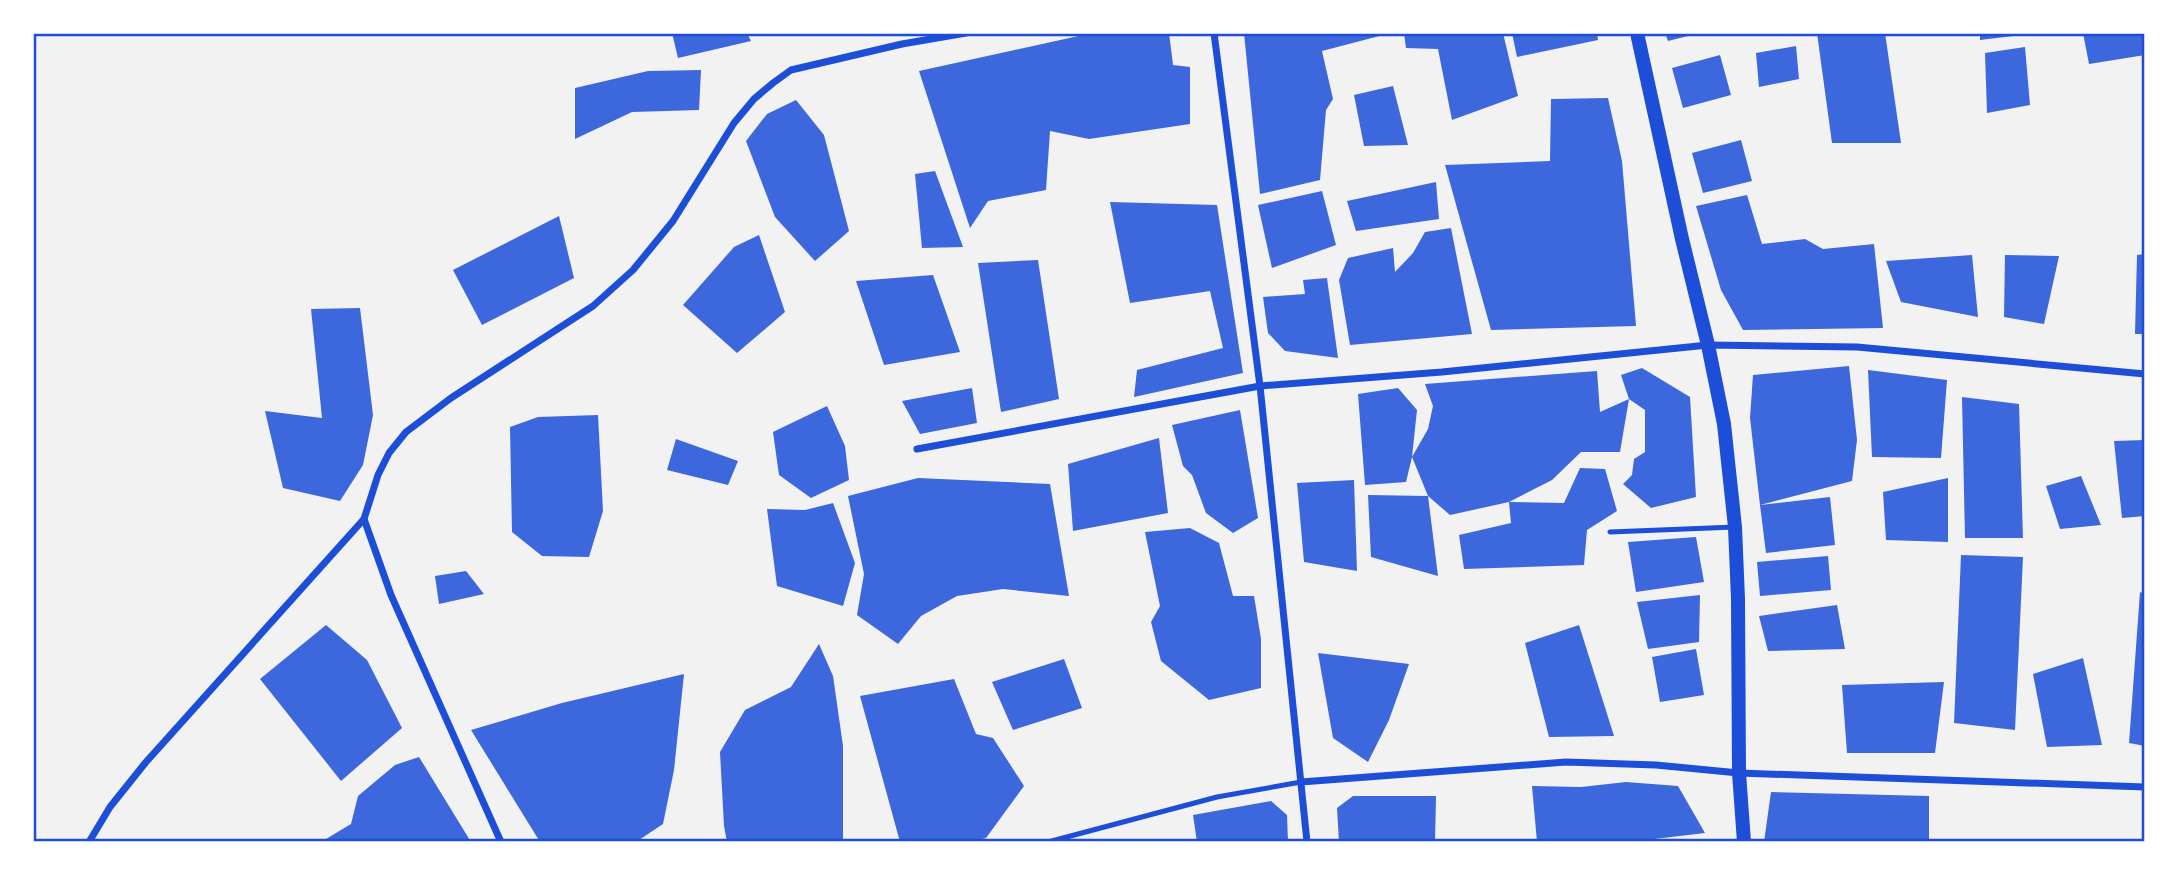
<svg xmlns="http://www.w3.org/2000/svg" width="2178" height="875" font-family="Quicksand,sans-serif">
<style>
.building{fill:#3d67dc}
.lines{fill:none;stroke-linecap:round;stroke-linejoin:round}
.service{stroke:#1d4ed8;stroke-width:5}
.minor{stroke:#1d4ed8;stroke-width:7}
.secondary{stroke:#1d4ed8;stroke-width:14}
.neatline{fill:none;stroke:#1d4ed8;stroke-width:2.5}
</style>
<rect width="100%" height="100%" fill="#f2f2f2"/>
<!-- building -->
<g class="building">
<polygon points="672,33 747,33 751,41 678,58"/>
<polygon points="1169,33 1173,65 1190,67 1190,124 1089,139 1050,131 1046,190 988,201 970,228 919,71 1083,35"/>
<polygon points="1244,33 1391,33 1322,51 1333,99 1326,110 1320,180 1260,194"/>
<polygon points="1404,33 1503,33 1518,96 1452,120 1438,49 1406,48"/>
<polygon points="1512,33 1597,33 1598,40 1517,57"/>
<polygon points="1665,33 1696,33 1696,34 1668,41"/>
<polygon points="1817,33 1885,33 1901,143 1832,143"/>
<polygon points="1980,33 2022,33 2022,35 1980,40"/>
<polygon points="2083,33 2145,33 2145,55 2089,64"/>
<polygon points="1796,46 1799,79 1759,87 1756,53"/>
<polygon points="2025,47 2030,105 1987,113 1985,53"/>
<polygon points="1720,55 1731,95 1683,108 1672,68"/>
<polygon points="701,70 699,110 632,112 575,139 575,88 648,71"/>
<polygon points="1393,86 1408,145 1364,146 1354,95"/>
<polygon points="1608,98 1622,161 1636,326 1491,330 1445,165 1550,161 1551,99"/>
<polygon points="796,100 824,135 849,231 815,261 775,217 746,141 767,114"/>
<polygon points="1741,140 1752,181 1703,193 1692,153"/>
<polygon points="935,171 963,247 922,248 915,174"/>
<polygon points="1436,182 1439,219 1356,231 1347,201"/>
<polygon points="1322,191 1336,245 1272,268 1258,205"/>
<polygon points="1747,195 1762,244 1805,239 1823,249 1874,244 1883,328 1743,330 1721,290 1696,206"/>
<polygon points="1110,202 1217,205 1243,373 1134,397 1137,370 1223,348 1210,291 1130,303"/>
<polygon points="559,216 574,278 482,325 453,270"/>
<polygon points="1451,228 1472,334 1350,345 1339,280 1348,258 1393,248 1395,272 1413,253 1425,232"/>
<polygon points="759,235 785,312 737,353 683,305 734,247"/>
<polygon points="2145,254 2145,334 2135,334 2137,255"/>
<polygon points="1972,255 1978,317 1901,302 1886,261"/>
<polygon points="2005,255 2059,256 2044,324 2004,317"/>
<polygon points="1038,260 1059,399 1001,412 978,263"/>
<polygon points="933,275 960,352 884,365 856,281"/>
<polygon points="1327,278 1338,358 1285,351 1268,333 1263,297 1305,294 1303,280"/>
<polygon points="360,308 373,415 363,465 340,501 283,488 265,411 322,418 311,309"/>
<polygon points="1849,366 1857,440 1852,481 1760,505 1750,418 1753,375"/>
<polygon points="1642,368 1690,397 1696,497 1651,508 1623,484 1632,475 1634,459 1645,452 1645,410 1629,399 1620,452 1581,452 1552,480 1509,502 1450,515 1428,496 1412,457 1406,482 1365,485 1358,394 1398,388 1417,410 1412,457 1428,429 1433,406 1425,384 1597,371 1600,412 1629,399 1621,375"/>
<polygon points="1868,370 1947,380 1941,458 1872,457"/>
<polygon points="972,388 977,423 920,434 902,401"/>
<polygon points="1962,397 2019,404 2023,538 1965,538"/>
<polygon points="827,406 845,446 849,480 811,498 779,475 773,432"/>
<polygon points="1240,410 1258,518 1233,533 1206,513 1192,475 1183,466 1172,425"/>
<polygon points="598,415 603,511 589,557 542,556 512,532 510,427 538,417"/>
<polygon points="1159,438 1168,513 1073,531 1068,464"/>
<polygon points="676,439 738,461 728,485 667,470"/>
<polygon points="2145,440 2145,516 2122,518 2114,441"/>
<polygon points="1580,468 1605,469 1617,511 1587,530 1584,565 1464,569 1459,535 1511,523 1509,502 1564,503"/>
<polygon points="2081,476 2101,525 2060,529 2046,486"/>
<polygon points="918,478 1050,484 1069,596 1003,589 957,596 921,616 898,644 857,615 864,574 848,496"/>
<polygon points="1948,478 1948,542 1886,540 1883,492"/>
<polygon points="1354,480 1357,571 1304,562 1297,483"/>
<polygon points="1368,495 1428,496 1438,576 1371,557"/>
<polygon points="1830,497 1835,545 1766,553 1760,505"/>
<polygon points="833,503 855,563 843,606 777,586 767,509 805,510"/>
<polygon points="1190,528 1219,543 1233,596 1254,596 1261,639 1261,688 1209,700 1161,661 1151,622 1160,606 1145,532"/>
<polygon points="1696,537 1704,582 1636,592 1628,542"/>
<polygon points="1961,555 2023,557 2015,730 1954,723"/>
<polygon points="1828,556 1831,590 1760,596 1757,562"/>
<polygon points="466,571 484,594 439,604 435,576"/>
<polygon points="2140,592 2145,594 2145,746 2129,743"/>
<polygon points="1700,595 1699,642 1648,649 1637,602"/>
<polygon points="1837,605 1845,649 1768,651 1759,616"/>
<polygon points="326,625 367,660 402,728 341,781 260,679"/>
<polygon points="1579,625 1614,736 1549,737 1525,643"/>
<polygon points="819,644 833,676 843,746 843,842 727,842 724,826 720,752 745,710 791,687"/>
<polygon points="1696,649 1704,695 1660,702 1652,657"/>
<polygon points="1318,653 1409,664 1389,720 1368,762 1333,738"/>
<polygon points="2083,658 2102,745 2047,747 2033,674"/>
<polygon points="1064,659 1082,708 1013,730 992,682"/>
<polygon points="684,674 674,770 663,824 636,842 540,842 471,730 562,703"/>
<polygon points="954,679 976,734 993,738 1024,786 986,838 970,842 900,842 860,696"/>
<polygon points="1944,682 1935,753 1847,753 1842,685"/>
<polygon points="419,757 471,842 324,842 326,839 351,824 358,796 395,765"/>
<polygon points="1626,782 1678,786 1705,833 1629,842 1537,842 1532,786 1581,787"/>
<polygon points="1771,792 1929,796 1929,842 1764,842"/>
<polygon points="1353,796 1436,796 1435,842 1339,842 1337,808"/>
<polygon points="1271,801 1287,815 1288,842 1197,842 1193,815"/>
</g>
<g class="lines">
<!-- service -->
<g class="service">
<polyline points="1610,532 1735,527"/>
<polyline points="1048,842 1217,797 1301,782"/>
</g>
<!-- minor -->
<g class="minor">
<polyline points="1214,33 1260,386 1307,842"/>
<polyline points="917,449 1260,386 1442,372 1708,345 1857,347 2145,374"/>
<polyline points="1301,782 1566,762 1656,765 1739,773 2145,787"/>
<polyline points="89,842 110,807 146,762 364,519"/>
<polyline points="501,842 391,595 364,519 378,475 389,453 406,432 451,398 593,306 633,270 673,221 734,123 754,99 773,83 791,70 902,44 966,33"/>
</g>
<!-- secondary -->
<polyline class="secondary" points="1637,33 1682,239 1708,345 1724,424 1735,527 1738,599 1739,773 1744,842"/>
</g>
<!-- border -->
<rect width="2178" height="875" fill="none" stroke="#ffffff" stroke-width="70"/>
<rect x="35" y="35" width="2108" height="805" class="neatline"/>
</svg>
